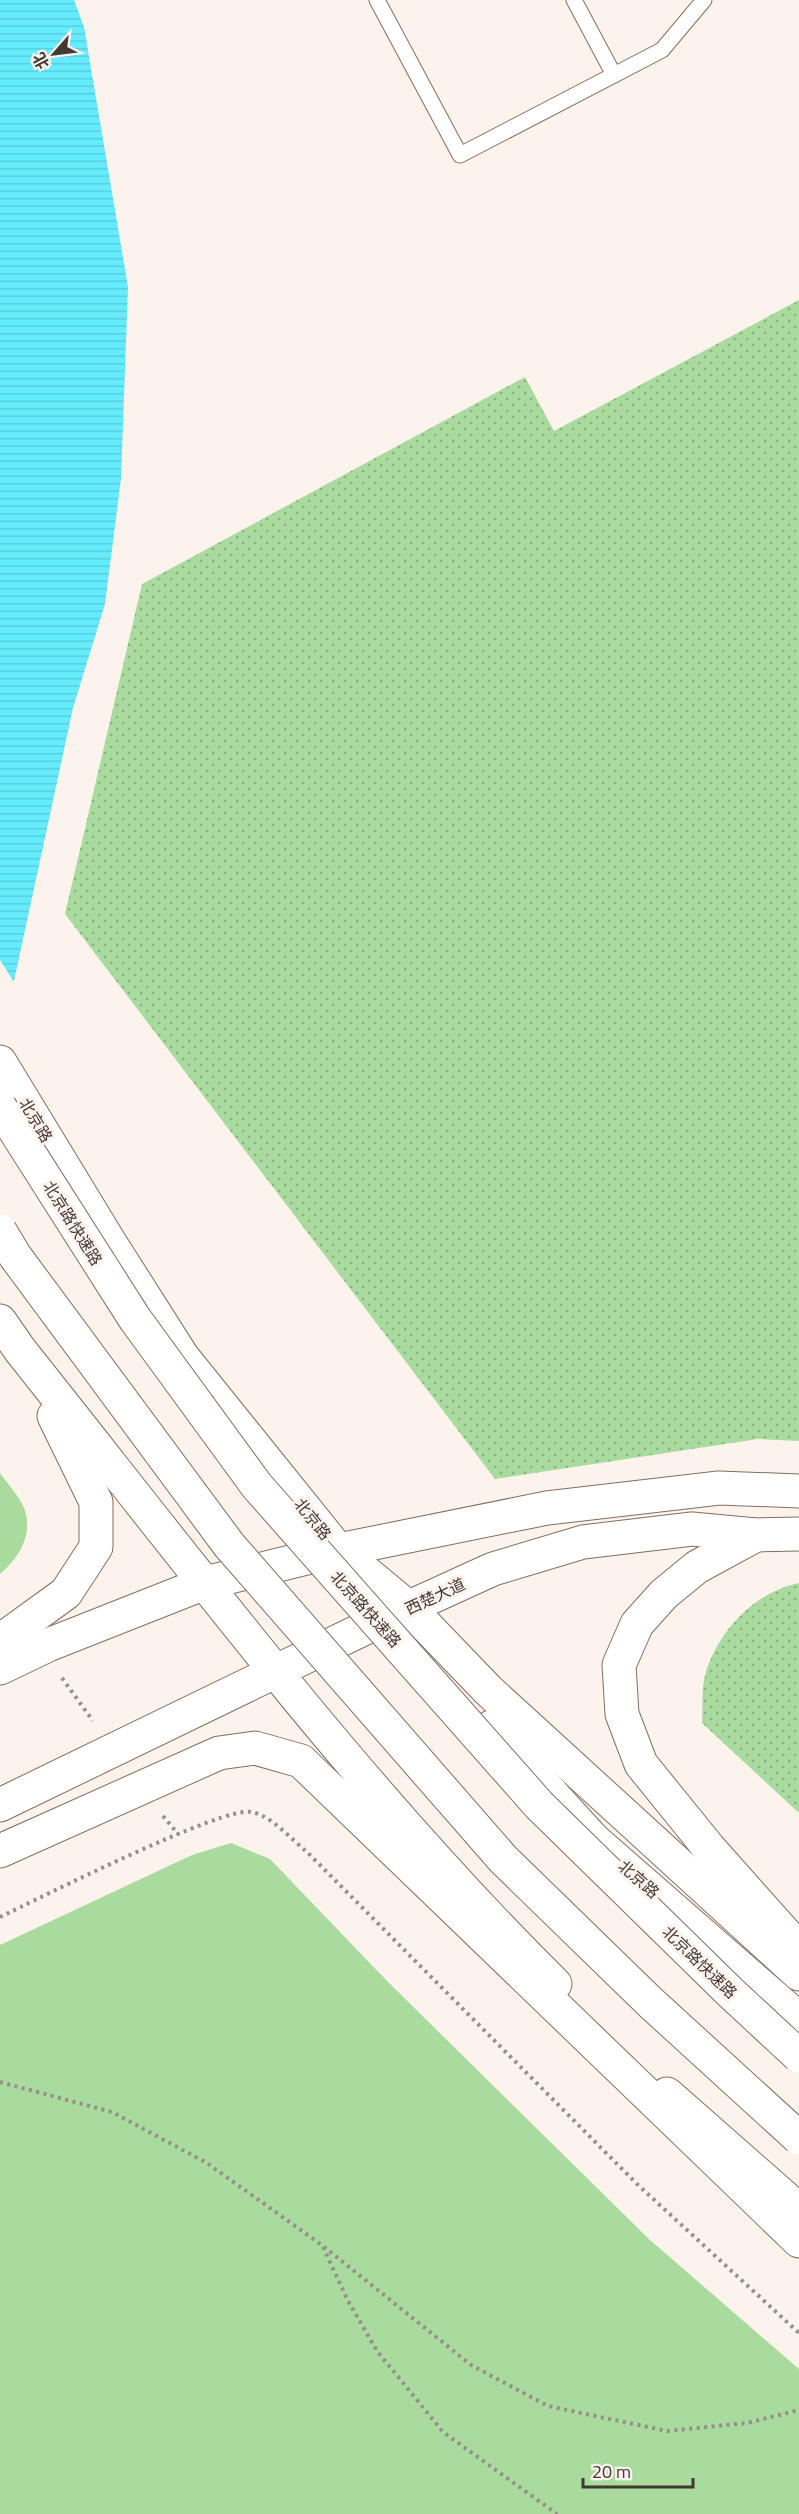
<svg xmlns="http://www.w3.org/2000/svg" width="799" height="2514" font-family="'Titillium Web','Noto Sans SC',sans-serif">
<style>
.grass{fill:url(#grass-dots)}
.park{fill:#a9db9f}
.water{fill:url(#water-rules)}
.pier{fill:#fdf3ed}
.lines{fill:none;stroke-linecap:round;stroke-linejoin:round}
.service-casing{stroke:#826e61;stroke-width:17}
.primary-casing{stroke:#826e61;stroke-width:35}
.trunk-casing{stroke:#826e61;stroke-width:35}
.path{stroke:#978e88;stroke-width:4;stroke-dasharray:3 4.5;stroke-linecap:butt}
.service{stroke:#fff;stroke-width:15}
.primary{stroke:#fff;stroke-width:33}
.trunk{stroke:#fff;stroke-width:33}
.trunk-bridge-casing{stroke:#826e61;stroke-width:35;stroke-linecap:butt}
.trunk-bridge{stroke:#fff;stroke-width:33}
.labels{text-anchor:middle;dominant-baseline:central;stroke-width:6;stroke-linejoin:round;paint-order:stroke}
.street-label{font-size:16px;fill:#423933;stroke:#fdf3ed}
</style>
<defs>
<pattern id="grass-dots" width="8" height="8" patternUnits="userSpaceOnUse" patternTransform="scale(1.5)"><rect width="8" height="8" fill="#a9db9f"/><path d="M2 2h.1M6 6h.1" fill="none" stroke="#8bb382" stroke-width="1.8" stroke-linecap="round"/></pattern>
<pattern id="water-rules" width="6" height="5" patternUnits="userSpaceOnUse" patternTransform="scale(1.5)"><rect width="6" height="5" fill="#65edff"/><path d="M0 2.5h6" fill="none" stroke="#59ccdb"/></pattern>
</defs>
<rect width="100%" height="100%" fill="#fdf3ed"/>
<!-- grass -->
<g class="grass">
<polygon points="799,300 799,1441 758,1439 495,1479 65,914 142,584 525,377 554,431"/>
<path d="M 799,1583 L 799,1813 L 702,1723 C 703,1708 701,1687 706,1672 C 719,1630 755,1592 799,1583 Z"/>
</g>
<!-- park -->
<g class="park">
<path d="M 0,1473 C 7,1483 19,1496 24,1508 C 34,1534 19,1558 0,1574 Z"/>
<polygon points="231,1843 270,1859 387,1981 650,2240 799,2369 799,2514 0,2514 0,1945 192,1855"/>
</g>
<!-- water -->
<polygon class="water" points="0,0 74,0 84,27 128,287 121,479 105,604 73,708 11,995 0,1020"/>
<!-- pier -->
<polygon class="pier" points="0,960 16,985 14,996 0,1023"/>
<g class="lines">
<!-- service casing -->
<g class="service-casing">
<g id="service">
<polyline points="377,0 460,155 662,50 704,0"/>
<polyline points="574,0 614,75"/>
</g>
</g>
<!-- primary casing -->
<g class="primary-casing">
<g id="primary">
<polyline points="0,1062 109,1241 182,1356 355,1571"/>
<path d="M 0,1321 L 20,1350 C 193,1567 358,1789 555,1984"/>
<polyline points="756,1535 697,1567 664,1594 637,1624 619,1665 622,1714 641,1764 709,1848 799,1949"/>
<polyline points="339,1550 547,1508 719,1488 799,1491"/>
<polyline points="0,1641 66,1593 96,1547 96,1502 54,1416"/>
<polyline points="491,1727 594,1840 799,2019"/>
<polyline points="0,1805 390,1616 493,1569 583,1542 692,1529 756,1535 799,1534"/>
<polyline points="667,2094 799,2210"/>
</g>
</g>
<!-- trunk casing -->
<g class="trunk-casing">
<g id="trunk">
<polyline points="0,1668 48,1645 205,1583 339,1550 410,1609 488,1690 799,1974"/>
<polyline points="0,1851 219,1753 255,1748 301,1761 799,2241"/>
</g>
</g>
<!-- path -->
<g class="path">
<polyline points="62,1678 93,1721"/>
<polyline points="163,1816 178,1834"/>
<path d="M 0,1917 C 38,1899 224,1805 252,1812 C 273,1817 291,1839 307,1852 L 637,2184 L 799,2333"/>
<polyline points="0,2082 112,2112 207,2163 323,2246 471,2365 548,2406 667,2431 747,2423 799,2410"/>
<polyline points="323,2247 347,2299 377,2351 443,2432 557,2514"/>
</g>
<!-- service -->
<use href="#service" class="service"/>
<!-- primary -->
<use href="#primary" class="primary"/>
<!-- trunk -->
<use href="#trunk" class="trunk"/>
<!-- trunk-bridge casing -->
<g class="trunk-bridge-casing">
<g id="trunk-bridge">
<polyline points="0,1107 135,1319 257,1486 539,1805 730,1992 799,2056"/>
<polyline points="0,1231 15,1256 229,1545 503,1859 651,2003 799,2138"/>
</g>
</g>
<!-- trunk-bridge -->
<use href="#trunk-bridge" class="trunk-bridge"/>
</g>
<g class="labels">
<!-- street labels -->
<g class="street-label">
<text transform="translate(36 1120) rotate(59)">北京路</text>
<text transform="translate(73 1223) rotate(58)">北京路快速路</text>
<text transform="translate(313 1519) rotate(51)">北京路</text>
<text transform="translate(435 1596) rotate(-25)">西楚大道</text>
<text transform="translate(366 1609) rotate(48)">北京路快速路</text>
<text transform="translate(639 1879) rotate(41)">北京路</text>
<text transform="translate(700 1962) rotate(44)">北京路快速路</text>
</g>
</g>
<!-- north arrow -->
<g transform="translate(54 54) rotate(242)" stroke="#fdf3ed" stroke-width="4.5" paint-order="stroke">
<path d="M0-4.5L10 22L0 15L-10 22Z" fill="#423933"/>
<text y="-9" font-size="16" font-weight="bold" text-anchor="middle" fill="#423933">北</text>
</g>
<!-- scale -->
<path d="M583 2478v9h110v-9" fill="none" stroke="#423933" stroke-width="3"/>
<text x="592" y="2478" font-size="18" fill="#423933" stroke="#fdf3ed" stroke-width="4.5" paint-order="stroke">20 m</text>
</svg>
